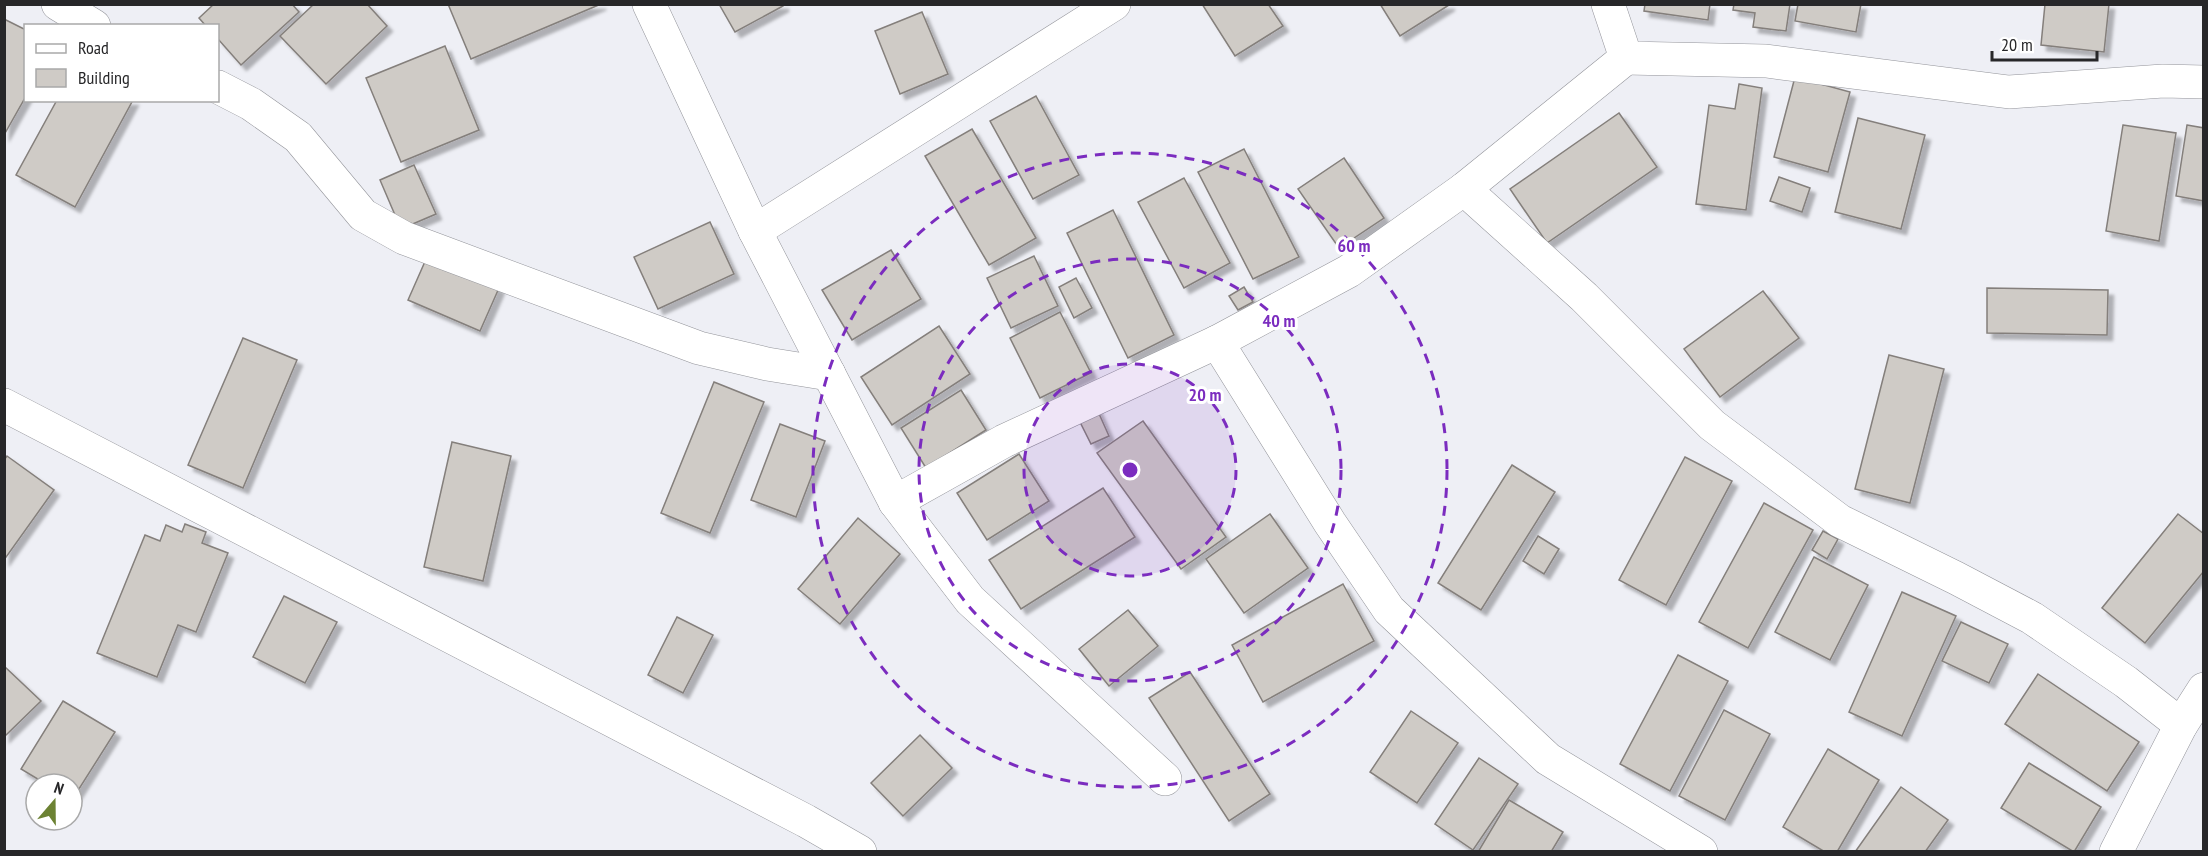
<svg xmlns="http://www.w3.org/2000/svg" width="2208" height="856" font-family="'PT Sans Narrow',sans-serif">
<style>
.building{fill:#cfcbc6;stroke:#847f7b;stroke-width:1.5;filter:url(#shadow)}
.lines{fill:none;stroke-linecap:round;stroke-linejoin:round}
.street-casing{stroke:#93949a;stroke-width:34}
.street{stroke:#fff;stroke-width:33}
.ring{fill:none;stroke:#7b2cbf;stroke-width:3;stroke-dasharray:10 8}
.centre{fill:#7b2cbf;stroke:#fff;stroke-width:3}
.ring-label{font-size:18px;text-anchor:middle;font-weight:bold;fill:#7b2cbf;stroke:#fff;stroke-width:6;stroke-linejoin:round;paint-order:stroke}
</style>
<defs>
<filter id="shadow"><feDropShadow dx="5.5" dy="5.5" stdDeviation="1.5" flood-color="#0004"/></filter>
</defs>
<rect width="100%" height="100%" fill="#eeeff5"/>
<!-- building -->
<g class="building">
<polygon points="214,4 292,4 299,12 241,65 218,39 218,26 206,26 199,18"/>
<polygon points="314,4 367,4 387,26 326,84 280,36"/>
<polygon points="448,4 601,4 471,59"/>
<polygon points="719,4 783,4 783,6 735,32"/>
<polygon points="1202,4 1268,4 1283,26 1235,56"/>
<polygon points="1380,4 1449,4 1449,5 1400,36"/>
<polygon points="1645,4 1710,4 1708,20 1644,11"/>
<polygon points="1734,4 1790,4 1786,31 1753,27 1755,13 1733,10"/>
<polygon points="1798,4 1861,4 1856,32 1795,21"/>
<polygon points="2045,4 2109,4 2104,52 2041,45"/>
<polygon points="922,12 948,74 900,94 875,31"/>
<polygon points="4,19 26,30 26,96 4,135"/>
<polygon points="445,46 479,130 401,162 366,78"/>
<polygon points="1795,77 1850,92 1828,172 1774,157"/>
<polygon points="1739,84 1762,88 1746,210 1696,204 1709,105 1735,109"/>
<polygon points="1036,96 1079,175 1033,199 990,121"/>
<polygon points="57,100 133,100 75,207 16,175"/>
<polygon points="1619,113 1657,167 1547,243 1510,189"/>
<polygon points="1858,118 1925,135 1901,229 1835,212"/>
<polygon points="2123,125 2176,133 2159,241 2106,231"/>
<polygon points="2187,125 2204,128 2204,201 2176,196"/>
<polygon points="972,129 1036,238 989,265 925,156"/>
<polygon points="1244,149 1299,257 1253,279 1198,172"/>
<polygon points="1344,158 1384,218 1339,248 1298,189"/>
<polygon points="414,165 436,214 401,229 380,180"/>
<polygon points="1779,177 1810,188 1802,212 1770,201"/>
<polygon points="1184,178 1230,263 1184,288 1138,202"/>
<polygon points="1113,210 1174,335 1128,358 1067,233"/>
<polygon points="710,222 734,274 658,309 634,257"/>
<polygon points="891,250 921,299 852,340 822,290"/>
<polygon points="1034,256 1058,306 1011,328 987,278"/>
<polygon points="427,257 499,288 480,331 408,300"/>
<polygon points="1076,278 1092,308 1074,318 1059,287"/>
<polygon points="1244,287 1253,302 1238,310 1229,296"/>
<polygon points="1987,288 2108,290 2107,335 1987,333"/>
<polygon points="1763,291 1799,338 1720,397 1684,349"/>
<polygon points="1060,312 1091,373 1040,398 1010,338"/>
<polygon points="939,326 970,374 892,425 861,377"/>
<polygon points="243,338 297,360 243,488 188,465"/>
<polygon points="1889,355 1944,369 1910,503 1855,489"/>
<polygon points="714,382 764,402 710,533 661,513"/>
<polygon points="961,390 986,430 926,468 901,428"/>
<polygon points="1096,407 1109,436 1091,444 1077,416"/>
<polygon points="1143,421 1226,537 1181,569 1097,453"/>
<polygon points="780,424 825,441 796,517 751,500"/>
<polygon points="452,442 511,456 483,581 424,567"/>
<polygon points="1019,454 1049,501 987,540 957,493"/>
<polygon points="7,456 54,490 4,560 4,460"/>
<polygon points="1685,457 1732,481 1666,605 1619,580"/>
<polygon points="1512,465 1555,492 1481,610 1438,583"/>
<polygon points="1103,488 1135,537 1021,609 989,560"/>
<polygon points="1764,503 1813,530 1748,648 1699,622"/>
<polygon points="1270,514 1308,568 1244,613 1206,559"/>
<polygon points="2178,514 2204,534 2204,571 2145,643 2102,608"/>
<polygon points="858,518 900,554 840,624 798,589"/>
<polygon points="185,524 206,532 202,543 228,553 196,632 178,625 157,677 97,653 145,535 160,541 166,525 182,532"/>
<polygon points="1823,531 1838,539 1827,559 1812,550"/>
<polygon points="1538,536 1559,549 1544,574 1523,561"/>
<polygon points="1814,557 1868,585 1830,660 1775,632"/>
<polygon points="1343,584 1374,641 1263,702 1232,645"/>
<polygon points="1902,592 1956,616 1902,736 1849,712"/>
<polygon points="284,596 337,622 305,683 253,657"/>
<polygon points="1128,610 1158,646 1109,686 1079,649"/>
<polygon points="677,617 713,635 683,693 648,675"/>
<polygon points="1961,622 2008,644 1989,683 1942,661"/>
<polygon points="1678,655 1728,681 1670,791 1620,764"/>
<polygon points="4,666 41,701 4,737"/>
<polygon points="1190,672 1270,794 1229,821 1149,698"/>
<polygon points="2038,674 2139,742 2107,791 2005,724"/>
<polygon points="63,701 115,732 72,800 72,784 46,784 21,769"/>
<polygon points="1724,710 1770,734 1725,820 1679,796"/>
<polygon points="1411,711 1458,743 1417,803 1370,772"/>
<polygon points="920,735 952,768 903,816 871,783"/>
<polygon points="1828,749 1879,780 1837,852 1825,852 1783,827"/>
<polygon points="1479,758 1518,784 1473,850 1435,824"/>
<polygon points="2029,763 2101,807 2074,852 2001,808"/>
<polygon points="1901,787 1948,820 1925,852 1855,852"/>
<polygon points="1509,800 1563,832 1551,852 1478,852"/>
</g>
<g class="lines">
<!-- street casing -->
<g class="street-casing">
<g id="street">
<polyline points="58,4 94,26"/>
<polyline points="649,4 755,231 895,502 970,600 1165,779"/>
<polyline points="1608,4 1626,58 1766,61 2009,92 2163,81 2204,82"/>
<polyline points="218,87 251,104 298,137 363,215 404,238 699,348 767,364 829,374"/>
<polyline points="1464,189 1584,297 1712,425 1840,521 1956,578 2032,618 2126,682 2181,725"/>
<polyline points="755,231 1114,4"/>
<polyline points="1217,342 1330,523 1389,610 1548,759 1701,852"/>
<polyline points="4,405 806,821 860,852"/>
<polyline points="895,502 1004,441 1217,342 1349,271 1464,189 1626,58"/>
<polyline points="2116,852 2181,725 2204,689"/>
</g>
</g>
<!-- street -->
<use href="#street" class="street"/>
</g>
<!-- distance rings -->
<circle cx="1130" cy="470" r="106" fill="#7b2cbf" fill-opacity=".12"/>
<g class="ring">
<circle cx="1130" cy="470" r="106"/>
<circle cx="1130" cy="470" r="211"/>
<circle cx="1130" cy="470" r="317"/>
</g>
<circle cx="1130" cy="470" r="9" class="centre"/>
<g class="ring-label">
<text x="1354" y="252">60 m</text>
<text x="1279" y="327">40 m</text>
<text x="1205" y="401">20 m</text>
</g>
<!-- border -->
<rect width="2208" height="856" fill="none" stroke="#272729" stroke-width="12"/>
<!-- legend -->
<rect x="24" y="24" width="195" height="78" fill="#ffffff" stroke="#a9a9a9" stroke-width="1.5"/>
<rect x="36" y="44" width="30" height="9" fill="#ffffff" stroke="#a9a9a9" stroke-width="1.5"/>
<text x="78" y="54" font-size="18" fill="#272729">Road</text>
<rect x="36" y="69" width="30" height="18" fill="#cfcbc6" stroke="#a9a9a9" stroke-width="1.5"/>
<text x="78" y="84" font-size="18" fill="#272729">Building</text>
<!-- north arrow -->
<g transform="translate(54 802) rotate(20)"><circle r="28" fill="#ffffff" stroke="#a9a9a9" stroke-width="1.5"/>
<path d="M0-4.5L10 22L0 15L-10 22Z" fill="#6c8233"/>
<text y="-9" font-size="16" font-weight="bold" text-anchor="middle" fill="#272729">N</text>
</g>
<!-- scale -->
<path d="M1992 51v9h105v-9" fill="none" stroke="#272729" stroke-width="3"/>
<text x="2001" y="51" font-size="18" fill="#272729" stroke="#ffffff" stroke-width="4.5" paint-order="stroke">20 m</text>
</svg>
